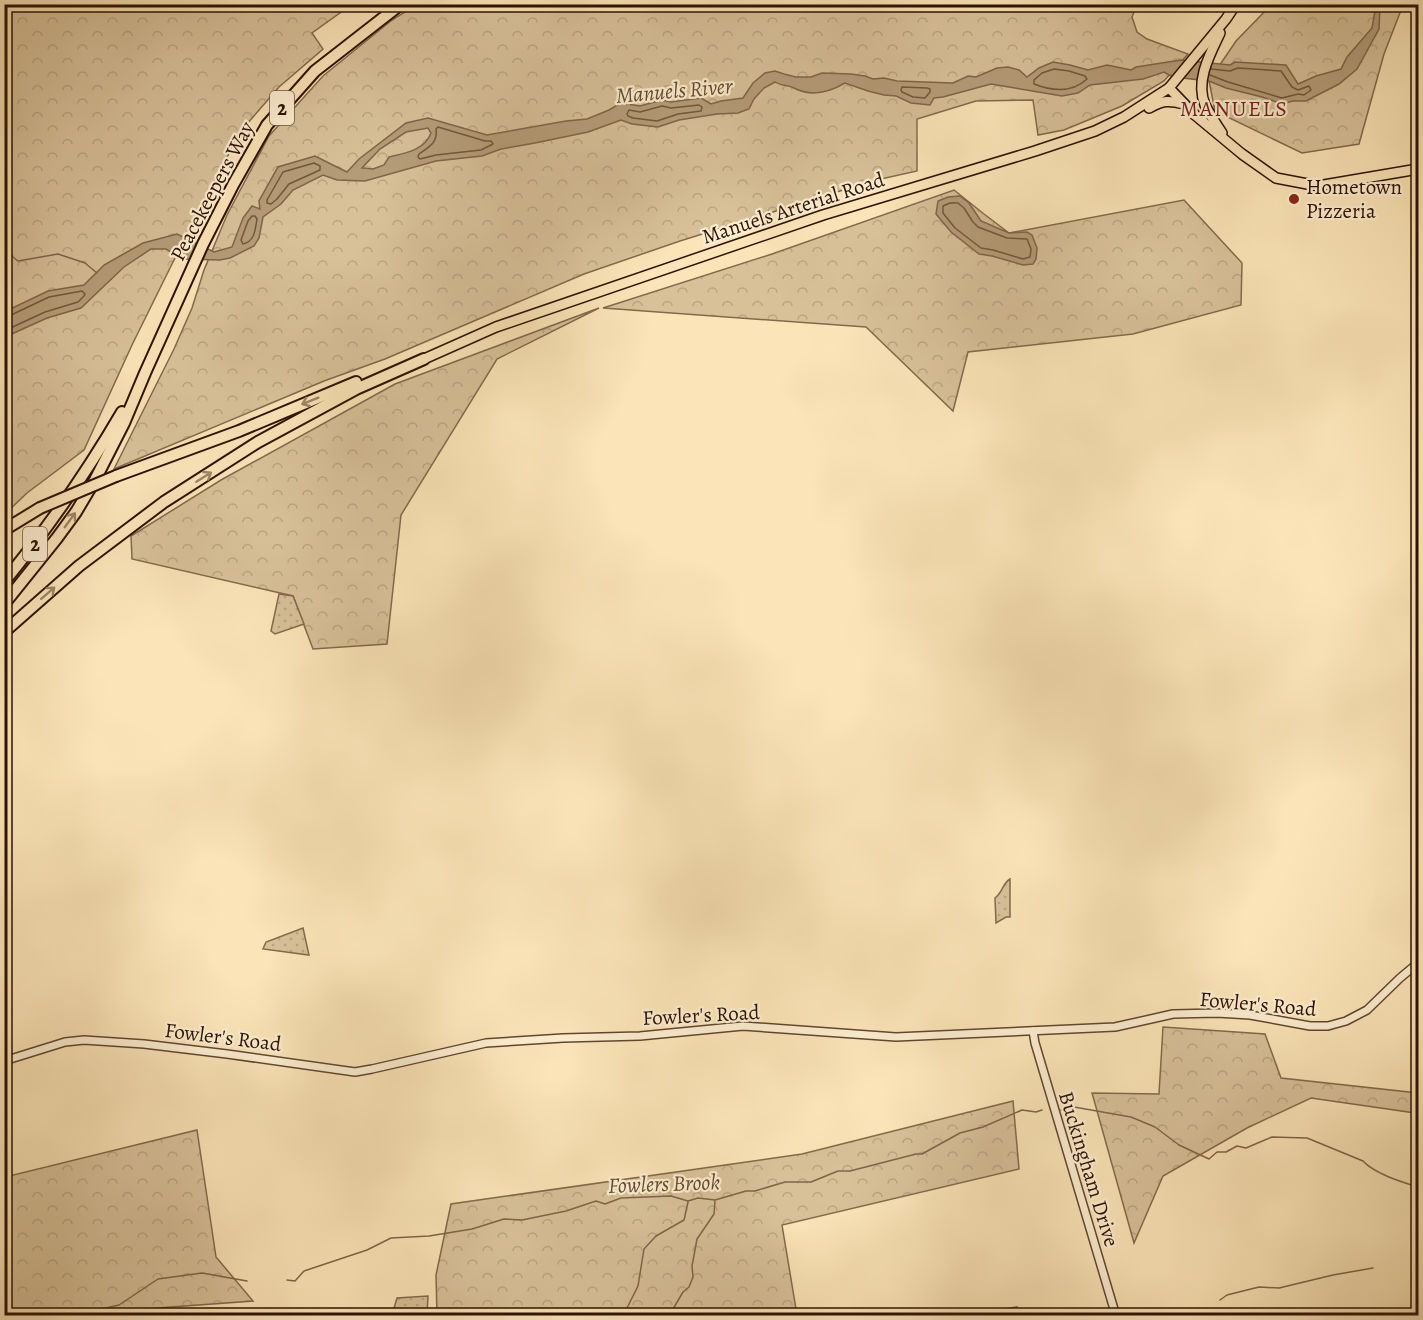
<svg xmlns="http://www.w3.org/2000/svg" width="1423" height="1320" font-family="Alegreya,serif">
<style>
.forest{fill:url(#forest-crowns);stroke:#826a4c;stroke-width:1.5}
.park{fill:url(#park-dots);stroke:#826a4c;stroke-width:1.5}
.water{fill:#b59d79;stroke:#7f6549;stroke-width:1.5;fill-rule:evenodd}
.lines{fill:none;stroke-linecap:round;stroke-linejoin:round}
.shore{stroke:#71583c;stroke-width:1.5}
.stream{stroke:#7f6549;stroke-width:1.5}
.minor-casing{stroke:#60472e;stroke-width:10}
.major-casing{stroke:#2d1200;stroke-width:12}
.highway-casing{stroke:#2d1200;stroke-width:14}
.minor{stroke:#fceed1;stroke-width:7}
.major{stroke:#fbe5b8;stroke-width:9}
.highway{stroke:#fbe5b8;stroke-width:10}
.highway-bridge-casing{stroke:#2d1200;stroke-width:14;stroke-linecap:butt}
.highway-bridge{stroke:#fbe5b8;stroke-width:10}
.oneway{stroke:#9e8665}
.poi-dot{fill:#8f2418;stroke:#fceed1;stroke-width:2}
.labels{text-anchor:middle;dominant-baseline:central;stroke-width:4.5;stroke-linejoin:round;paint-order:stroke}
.shield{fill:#fceed1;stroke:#6b543f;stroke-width:1.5}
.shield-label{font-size:20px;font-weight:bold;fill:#2d1200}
.poi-label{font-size:21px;fill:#2d1200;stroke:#fceed1;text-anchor:start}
.street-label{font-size:21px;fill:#2d1200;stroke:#fceed1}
.water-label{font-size:22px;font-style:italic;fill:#634a30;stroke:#fceed1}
.neighbourhood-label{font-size:22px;letter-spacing:1.5px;fill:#7a1f14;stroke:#fceed1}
</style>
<defs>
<pattern id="forest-crowns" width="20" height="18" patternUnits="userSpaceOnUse" patternTransform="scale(1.5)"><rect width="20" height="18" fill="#d8c199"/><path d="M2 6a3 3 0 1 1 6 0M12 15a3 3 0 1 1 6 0" fill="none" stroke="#baa582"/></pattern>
<pattern id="park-dots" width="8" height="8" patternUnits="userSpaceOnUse" patternTransform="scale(1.5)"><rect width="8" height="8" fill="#d8c199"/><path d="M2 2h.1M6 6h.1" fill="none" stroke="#baa582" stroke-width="1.8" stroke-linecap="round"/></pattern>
</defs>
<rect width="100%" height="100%" fill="#fbe5b8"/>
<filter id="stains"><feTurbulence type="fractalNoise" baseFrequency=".00333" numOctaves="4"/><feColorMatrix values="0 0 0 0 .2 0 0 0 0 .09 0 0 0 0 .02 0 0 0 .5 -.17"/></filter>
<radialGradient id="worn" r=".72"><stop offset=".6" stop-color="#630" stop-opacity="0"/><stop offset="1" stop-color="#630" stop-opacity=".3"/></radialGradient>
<!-- forest -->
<g class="forest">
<polygon points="673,4 729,6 743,4 1137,5 1132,17 1137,32 1147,39 1188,54 1164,81 1122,106 1064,130 1038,135 1033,100 976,101 917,119 917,171 872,181 680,241 584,274 385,359 324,381 114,469 174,349 192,308 204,270 227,215 269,136 323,76 392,20 416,5"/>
<polygon points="5,5 351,5 312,33 323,49 279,87 240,132 172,264 132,345 84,450 27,493 5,514"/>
<polygon points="1271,5 1403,5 1384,54 1359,144 1302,153 1215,111 1209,81 1236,41"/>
<polygon points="954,190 984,214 1009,233 1184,200 1242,263 1241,305 1133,334 968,352 953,411 866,327 603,308 772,254"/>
<polygon points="599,308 497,359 401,515 387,644 313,649 293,596 132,559 131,536 221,480 395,384"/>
<polygon points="1163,1027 1265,1034 1281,1078 1418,1093 1418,1120 1415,1113 1311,1098 1247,1128 1163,1176 1134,1243 1092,1093 1159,1094"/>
<polygon points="1013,1101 1019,1169 782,1225 797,1315 437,1315 436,1275 451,1204 802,1154"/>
<polygon points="197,1130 216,1257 253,1301 157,1308 131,1315 5,1315 5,1177"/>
<polygon points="1017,1307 1016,1315 967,1315"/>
</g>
<!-- park -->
<g class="park">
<polygon points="279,594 293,596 304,624 275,634 271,631"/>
<path d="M 1010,879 L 1010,917 L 1006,917 L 996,923 L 995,898 C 1003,892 1002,884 1010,879 Z"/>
<polygon points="303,928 309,955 263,949 266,942"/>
<polygon points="428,1296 427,1315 392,1315 397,1298"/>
</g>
<!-- water -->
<g class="water">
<path d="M 1376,5 L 1380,5 L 1379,29 L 1357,69 L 1339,84 L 1306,101 L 1293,101 L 1282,104 L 1262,97 L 1226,88 L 1209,81 L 1173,77 L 1164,72 L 1143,79 L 1090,85 L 1078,93 L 1062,96 L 991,84 L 943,97 L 934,98 L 930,105 L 911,103 L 896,96 L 884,95 L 868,91 L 845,83 C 828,93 811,97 794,88 C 788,85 781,86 775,82 L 764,88 L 754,99 L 749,109 L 738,113 L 717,114 L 679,120 L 658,127 L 632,124 L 621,120 L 588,132 L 535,143 L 501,149 L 482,156 L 436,161 L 365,181 L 337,180 L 323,175 L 293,190 L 281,204 L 263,217 L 259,238 L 254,246 L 230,258 L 220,260 L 182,259 L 166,249 L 151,249 L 124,267 L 81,308 L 47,318 L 5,337 L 4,312 L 48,291 L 84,285 L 104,265 L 143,243 L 177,234 L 214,252 L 232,247 L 243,218 L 252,206 L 260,209 L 259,201 L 278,167 L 315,156 L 347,172 L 359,159 L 406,123 L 428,118 L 487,135 L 566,121 L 587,119 L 609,110 L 621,103 L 640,106 L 662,100 L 671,102 L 701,98 L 711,104 L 721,101 L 743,98 L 753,83 L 765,73 L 775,71 L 784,74 L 796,77 L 811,77 L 822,73 L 851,74 L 865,76 L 873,79 L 884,78 L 897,81 L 953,83 L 968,76 L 976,77 L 997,68 L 1008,67 L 1019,70 L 1027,77 L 1039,68 L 1053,62 L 1070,65 L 1088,70 L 1107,65 L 1131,70 L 1136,67 L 1181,60 L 1230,65 L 1235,62 L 1286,65 L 1298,84 L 1316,76 L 1341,69 L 1347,57 L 1372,28 ZM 428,128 L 431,133 C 425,150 405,153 389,157 L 384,165 L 373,169 L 362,168 L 380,149 L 406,132 Z"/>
<polygon points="960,196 969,203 981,221 1009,233 1027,232 1032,235 1037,248 1036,259 1033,264 1023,265 992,256 979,254 951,232 936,214 938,201 948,197"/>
</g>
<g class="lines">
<!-- shore -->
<g class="shore">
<path d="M 1054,69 L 1069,71 L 1085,76 L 1087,79 C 1072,93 1052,91 1034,84 L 1034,80 L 1042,73 Z"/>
<polyline points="1210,75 1228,82 1282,98 1298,94 1304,95 1311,90 1309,86 1298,90 1292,87 1281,71 1238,68 1230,71 1211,69"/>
<polygon points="902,87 927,88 930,89 930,92 925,98 913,97 902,92 901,90"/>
<polygon points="699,105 702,107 701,111 678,114 657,121 633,118 628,116 627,114 629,110 640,112 662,106 671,108"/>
<path d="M 438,127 L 485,141 L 491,141 L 493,144 L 481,150 L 436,155 L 420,159 L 418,157 L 419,154 C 429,147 438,143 436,129 Z"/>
<polygon points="314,163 320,166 320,170 289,184 277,199 271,204 267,203 267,200 283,172"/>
<polygon points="950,203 958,203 964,208 973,222 978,227 1007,238 1027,239 1031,249 1030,257 1023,259 993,250 981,248 955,228 943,213 943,206"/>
<path d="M 252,216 L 255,216 L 257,219 C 255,230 255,241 243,244 L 241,240 L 248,221 Z"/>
<polyline points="4,317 9,316 49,297 82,291 85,294 84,296 78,302 45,312 4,331"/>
</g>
<!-- stream -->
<g class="stream">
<polyline points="4,240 13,257 18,261 58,254 85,263 97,273"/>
<path d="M 1061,1110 L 1074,1107 L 1131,1117 L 1155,1127 L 1179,1145 L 1209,1159 L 1217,1152 L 1226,1152 L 1237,1146 L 1246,1148 L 1272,1137 L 1307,1138 L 1363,1161 C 1375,1174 1402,1182 1418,1187"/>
<polyline points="1412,1268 1418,1265"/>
<polyline points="287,1280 295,1281 304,1271 367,1250 391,1238 429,1236 472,1229 504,1219 522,1220 566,1211 596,1201 605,1204 621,1198 671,1196 688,1201 698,1198 715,1200 746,1191 755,1191 785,1182 811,1182 838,1171 850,1171 916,1154 922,1154 960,1133 983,1127 1022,1110 1036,1112 1042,1110"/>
<polyline points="1220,1300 1227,1295 1259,1287 1279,1288 1333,1275 1373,1268"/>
<polyline points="20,1316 36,1310 52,1316"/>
<polyline points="70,1316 119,1305 158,1279 202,1273 247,1281"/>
<polyline points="623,1316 638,1286 644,1249 656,1236 684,1220 688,1202"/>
<polyline points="669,1316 683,1292 689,1287 693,1277 692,1266 697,1239 714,1214 715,1201"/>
</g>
<!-- minor casing -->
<g class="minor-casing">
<g id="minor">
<polyline points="1033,1031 1035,1043 1116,1316"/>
<polyline points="4,1061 65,1042 84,1040 144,1044 227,1054 355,1072 372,1069 486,1043 563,1038 640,1036 743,1026 896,1037 1115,1027 1173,1014 1217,1013 1250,1015 1310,1026 1328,1026 1346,1021 1367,1010 1400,978 1418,963"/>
</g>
</g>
<!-- major casing -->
<g class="major-casing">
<g id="major">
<path d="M 1220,33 C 1210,54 1195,81 1205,105 C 1210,115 1216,124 1222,133"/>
<polyline points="1169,88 1195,115 1242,154 1276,178 1318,186 1418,169"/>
<path d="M 1149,108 C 1163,100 1169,100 1184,104"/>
<polyline points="424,359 496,327 823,215 1035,151 1095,131 1124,117 1169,88 1226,19 1236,4"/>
</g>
</g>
<!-- highway casing -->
<g class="highway-casing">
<g id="highway">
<polyline points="116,476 239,431 356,382"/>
<polyline points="4,530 40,508"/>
<path d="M 4,582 C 48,528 87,472 122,412"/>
<polyline points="4,604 57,538 76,512 95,480 124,423 145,373 203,244 233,185 267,125 315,71 401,4"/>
<polyline points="4,632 79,566 164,502 258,442 356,389 424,359"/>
</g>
</g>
<!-- minor -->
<use href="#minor" class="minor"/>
<!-- major -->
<use href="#major" class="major"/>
<!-- highway -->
<use href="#highway" class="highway"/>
<!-- highway-bridge casing -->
<g class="highway-bridge-casing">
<polyline id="highway-bridge" points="40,508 116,476"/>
</g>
<!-- highway-bridge -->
<use href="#highway-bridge" class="highway-bridge"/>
</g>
<!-- one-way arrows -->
<defs><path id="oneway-shaft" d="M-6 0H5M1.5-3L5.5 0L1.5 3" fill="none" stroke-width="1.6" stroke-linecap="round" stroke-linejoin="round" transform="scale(1.5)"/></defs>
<g class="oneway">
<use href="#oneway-shaft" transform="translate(310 401) rotate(158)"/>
<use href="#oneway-shaft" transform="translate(204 477) rotate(-32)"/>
<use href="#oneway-shaft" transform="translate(70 520) rotate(-54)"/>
<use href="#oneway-shaft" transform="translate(48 593) rotate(-41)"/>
</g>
<!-- markers -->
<circle class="poi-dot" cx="1294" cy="199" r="6"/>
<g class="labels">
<!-- shield labels -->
<g class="shield">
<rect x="270" y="91" width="24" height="34" rx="4.5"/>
<rect x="23" y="527" width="24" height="34" rx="4.5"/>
</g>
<g class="shield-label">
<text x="282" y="108">2</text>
<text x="35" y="544">2</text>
</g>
<!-- poi labels -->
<g class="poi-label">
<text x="1306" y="187">Hometown<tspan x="1306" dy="24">Pizzeria</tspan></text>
</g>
<!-- street labels -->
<g class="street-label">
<text transform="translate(212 191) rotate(-62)">Peacekeepers Way</text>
<text transform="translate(793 208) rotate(-18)">Manuels Arterial Road</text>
<text transform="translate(1258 1004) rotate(5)">Fowler's Road</text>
<text transform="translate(701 1015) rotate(-3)">Fowler's Road</text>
<text transform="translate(223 1037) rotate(7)">Fowler's Road</text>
<text transform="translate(1089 1169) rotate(73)">Buckingham Drive</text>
</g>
<!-- water labels -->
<g class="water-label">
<text transform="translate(674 91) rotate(-5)">Manuels River</text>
<text transform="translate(664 1184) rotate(-2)">Fowlers Brook</text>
</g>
<!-- neighbourhood labels -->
<g class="neighbourhood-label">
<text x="1234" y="109">MANUELS</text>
</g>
</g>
<!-- margin -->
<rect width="1423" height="1320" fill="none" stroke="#fbe5b8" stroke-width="24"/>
<rect x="6" y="6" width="1411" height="1308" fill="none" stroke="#2d1200" stroke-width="3"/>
<rect x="12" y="12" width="1399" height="1296" fill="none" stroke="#2d1200" stroke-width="1.5"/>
<rect width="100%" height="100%" filter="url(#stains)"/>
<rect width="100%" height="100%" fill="url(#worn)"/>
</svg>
